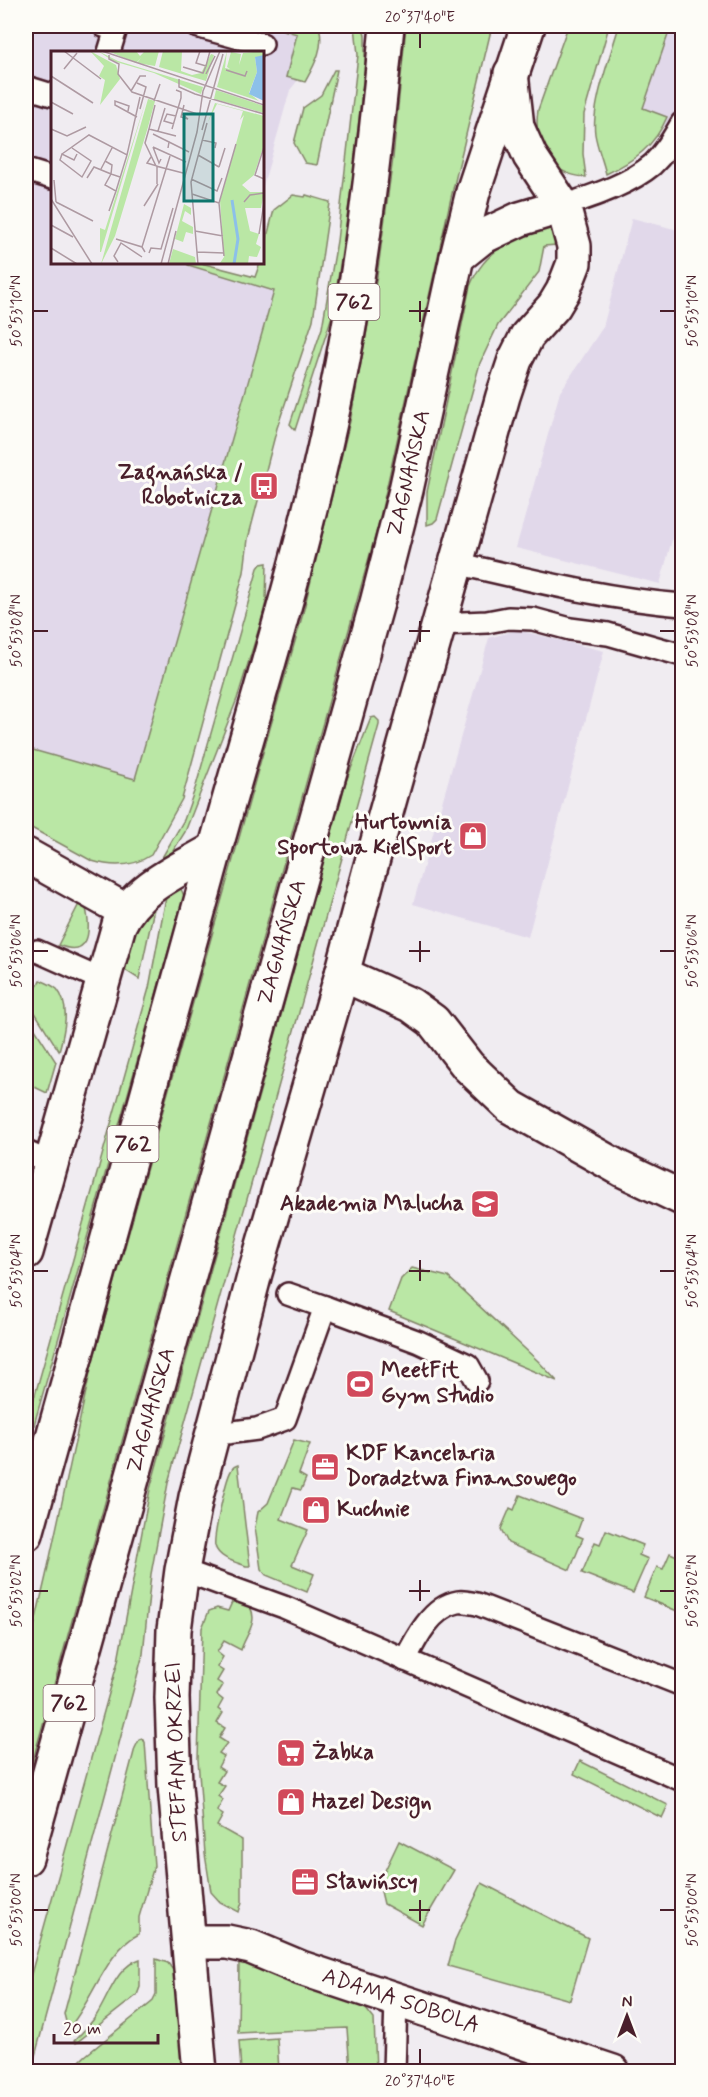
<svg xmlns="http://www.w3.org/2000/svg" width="708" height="2097" font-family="Mynerve,sans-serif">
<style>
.built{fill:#e1d8ea}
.green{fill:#bae7a5;stroke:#828368;stroke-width:1.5}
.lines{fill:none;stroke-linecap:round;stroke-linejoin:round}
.lane-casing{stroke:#4a1f2b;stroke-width:26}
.street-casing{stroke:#4a1f2b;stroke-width:38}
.primary-casing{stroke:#4a1f2b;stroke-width:38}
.lane{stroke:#fdfcf7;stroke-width:21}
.street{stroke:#fdfcf7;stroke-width:33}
.primary{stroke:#fdfcf7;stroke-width:33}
.ticks{fill:none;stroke:#4a1f2b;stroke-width:2}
.labels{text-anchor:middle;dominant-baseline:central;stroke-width:6;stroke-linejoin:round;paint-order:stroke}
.shield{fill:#fdfcf7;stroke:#806168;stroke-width:1.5}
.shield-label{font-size:21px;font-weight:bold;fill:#4a1f2b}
.poi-label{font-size:22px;font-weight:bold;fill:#4a1f2b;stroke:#fdfcf7;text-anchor:start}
.street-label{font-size:22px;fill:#4a1f2b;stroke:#fdfcf7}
.inset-river{fill:none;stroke:#8cc0e9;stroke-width:3}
.inset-road{fill:none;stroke:#ae9aa2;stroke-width:1.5}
.view{fill:#0f766e;fill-opacity:0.15;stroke:#0f766e;stroke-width:3}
.inset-edge{fill:none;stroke:#4a1f2b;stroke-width:3}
.neatline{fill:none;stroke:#4a1f2b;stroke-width:2}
.ticks-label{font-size:15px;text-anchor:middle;fill:#4a1f2b}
</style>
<rect width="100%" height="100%" fill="#f0ecf1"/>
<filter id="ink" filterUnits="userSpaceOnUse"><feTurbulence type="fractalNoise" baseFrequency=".0167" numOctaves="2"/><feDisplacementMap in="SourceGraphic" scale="12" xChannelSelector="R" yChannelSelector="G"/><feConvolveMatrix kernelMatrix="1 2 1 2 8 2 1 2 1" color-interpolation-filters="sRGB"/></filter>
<g filter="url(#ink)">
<!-- built -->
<g class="built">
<polygon points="26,26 270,26 297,34 286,76 298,80 290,90 263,186 262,52 52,52 52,262 188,263 188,265 274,290 135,779 26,748"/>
<polygon points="671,26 682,26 682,134 664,126 667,117 643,108"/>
<polygon points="632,218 682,231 682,503 660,584 516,548 560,392 603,327"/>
<polygon points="517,630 604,651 528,937 413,904 489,638"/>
</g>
<!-- green -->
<g class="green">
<path d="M 270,26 L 319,26 C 325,47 315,64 305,82 L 286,77 L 297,34 Z"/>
<polygon points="355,26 363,27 365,35 365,62 353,176 333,313 295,430 290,424 322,328 337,241 358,55"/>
<polygon points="406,26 492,26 450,202 379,522 26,1785 26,1661 46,1576 91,1368 258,770 302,617 351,417 377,276 393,158"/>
<path d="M 568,26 L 609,26 L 584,114 L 583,154 L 586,177 C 549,175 533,145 538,110 Z"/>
<path d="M 619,26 L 671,26 L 643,108 L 667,117 C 655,146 634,161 606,174 C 603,161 597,147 595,134 C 591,106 611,54 619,26 Z"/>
<polygon points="334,70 337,70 317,165 305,163 294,143 303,108 321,95"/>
<path d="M 293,195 L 305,197 L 306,195 L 330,202 L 330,203 L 313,320 L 277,428 L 248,539 L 244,572 L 182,799 L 151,855 C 133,867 112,867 92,861 L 26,825 L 26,748 L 135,779 L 274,291 L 188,265 L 188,263 L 201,263 L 255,277 L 260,263 L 262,262 L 263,252 L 274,210 Z"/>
<path d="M 551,227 L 555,228 L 557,245 L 544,246 L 539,272 L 498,325 L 480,363 L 437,519 L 433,523 L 427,525 L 427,492 L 470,286 C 486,247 514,239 551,227 Z"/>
<polygon points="267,563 266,602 260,625 237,699 185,832 173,851 160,861 184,820 196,786 258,568 261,564"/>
<polygon points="375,717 379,721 379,725 168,1483 151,1574 143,1654 31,2071 26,2071 26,1992 118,1661 150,1489 345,784 371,718"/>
<polygon points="181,889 184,896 26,1453 26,1427 149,988 167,892"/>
<path d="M 79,904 L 86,908 C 91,932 90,958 58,945 Z"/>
<path d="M 155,904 L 139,979 L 125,970 L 124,965 C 131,939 136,924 155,904 Z"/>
<path d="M 40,980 C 45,982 52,985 57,989 C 71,1006 64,1033 59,1051 L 29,1003 Z"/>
<polygon points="26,1015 56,1062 47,1093 26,1083"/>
<polygon points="412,1268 448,1277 538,1361 557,1381 389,1311 401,1279"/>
<polygon points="294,1440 310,1444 299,1474 306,1478 301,1490 293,1488 281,1519 308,1530 292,1565 314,1574 307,1592 266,1575 261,1569 255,1527 258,1512 268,1503"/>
<path d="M 238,1465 L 250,1566 L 246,1566 C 236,1562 219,1559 215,1546 C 213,1537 226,1479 231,1471 C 234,1466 233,1467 238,1465 Z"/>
<polygon points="520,1495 582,1519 576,1535 583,1538 570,1570 508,1543 501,1529 510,1508 514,1510"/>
<polygon points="606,1530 643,1545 639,1555 648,1559 633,1593 582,1573 595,1542 600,1544"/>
<polygon points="670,1553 682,1558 682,1613 644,1597 657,1567 663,1569"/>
<path d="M 233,1600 L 250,1607 C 259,1622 245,1636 241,1650 L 224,1641 L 217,1652 L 223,1657 L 217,1667 L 223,1671 L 217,1681 L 223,1685 L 217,1695 L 223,1700 L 218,1709 L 223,1713 L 217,1723 L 225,1728 L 219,1738 L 227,1743 L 219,1753 L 224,1756 L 218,1767 L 224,1771 L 217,1782 L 225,1786 L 218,1796 L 223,1800 L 217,1811 L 223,1815 L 217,1826 L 242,1840 L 242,1902 L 239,1912 L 220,1902 L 211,1892 L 205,1854 L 198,1759 L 202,1628 L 209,1611 L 217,1608 L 228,1611 Z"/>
<path d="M 142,1739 L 145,1742 L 154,1866 L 139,1917 L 139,1934 C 106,1950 93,2001 68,2029 L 64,2014 L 135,1748 L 139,1740 Z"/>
<polygon points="580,1761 668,1805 662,1818 574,1774"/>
<polygon points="399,1841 454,1870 422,1925 384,1904 379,1883"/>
<polygon points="482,1883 588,1938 570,2000 448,1966 455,1940"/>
<path d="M 140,1959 L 140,1987 L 137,1995 L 76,2043 L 74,2041 C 82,2033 90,2025 96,2016 C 109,1996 116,1967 140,1959 Z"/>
<polygon points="156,1959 168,1963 175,1973 184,2071 69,2072 85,2056 152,2002 156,1994"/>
<polygon points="239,1963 249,1965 362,2004 374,2019 376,2071 350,2071 347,2028 238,2033"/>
<polygon points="277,2038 279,2071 241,2071 239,2041"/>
</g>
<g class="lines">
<!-- lane casing -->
<g class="lane-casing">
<g id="lane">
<polyline points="104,26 116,29 109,52"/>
<polyline points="196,26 262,44"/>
<polyline points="26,87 52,95"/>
<polyline points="26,170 52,178"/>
<path d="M 563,206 C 592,196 628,185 652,165 C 665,153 673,138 682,123"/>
<path d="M 456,563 C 531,580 606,599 682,605"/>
<polyline points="439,624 487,622 508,618 533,619 570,629 608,634 682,655"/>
<polyline points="37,951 102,980"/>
<polyline points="26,1152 51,1163"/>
<polyline points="325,1307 419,1342 468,1365 477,1381"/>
<polyline points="211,1435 257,1429 285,1419 325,1307 288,1294"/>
<polyline points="182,1570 284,1607 682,1780"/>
<path d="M 405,1660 C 415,1640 432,1606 458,1602 C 464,1601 471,1603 477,1604 L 682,1685"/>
<polyline points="394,2072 396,1999"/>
</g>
</g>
<!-- street casing -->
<g class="street-casing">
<g id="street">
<polyline points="457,257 482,237 520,219 563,206"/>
<polyline points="26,855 126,911"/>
<polyline points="342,974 411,1005 433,1021 468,1066 511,1107 621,1169 682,1198"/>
<path d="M 26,1252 L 119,925 C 137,886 180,870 215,849"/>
<path id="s1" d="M 189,1942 L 227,1942 L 251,1947 L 301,1968 L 613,2072"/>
<polyline points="200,2072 175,1786 172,1698 174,1630 182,1570 196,1497 255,1273 342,974 369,873 503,396 515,360 527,336 554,306 563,291 574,263 574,246 563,206 530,156 517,127 511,73"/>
</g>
</g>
<!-- primary casing -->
<g class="primary-casing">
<g id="primary">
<path d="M 26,1534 C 87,1316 146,1098 207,879 C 248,729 296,580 329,427 C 359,294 374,161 387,26"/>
<path id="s2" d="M 26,1858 L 377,603 L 406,490 L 457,257 L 473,192 L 528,26"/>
</g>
</g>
<!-- lane -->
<use href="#lane" class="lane"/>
<!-- street -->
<use href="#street" class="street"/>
<!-- primary -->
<use href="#primary" class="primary"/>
</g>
</g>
<!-- ticks -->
<path class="ticks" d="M 420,33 L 420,48M 420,301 L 420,322M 33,311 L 48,311M 409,311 L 430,311M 660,311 L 675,311M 420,621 L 420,642M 33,631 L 48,631M 409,631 L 430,631M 660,631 L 675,631M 420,941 L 420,962M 33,951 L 48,951M 409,951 L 430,951M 660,951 L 675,951M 420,1260 L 420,1281M 33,1271 L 48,1271M 409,1271 L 430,1271M 660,1271 L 675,1271M 420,1580 L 420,1601M 33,1591 L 48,1591M 409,1591 L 430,1591M 660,1591 L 675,1591M 420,1900 L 420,1921M 33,1910 L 48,1910M 409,1910 L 430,1910M 660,1910 L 675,1910M 420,2049 L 420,2064"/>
<!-- icons -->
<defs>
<g id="bus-square" transform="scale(1.5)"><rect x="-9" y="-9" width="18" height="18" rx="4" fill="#d1495b" stroke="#fdfcf7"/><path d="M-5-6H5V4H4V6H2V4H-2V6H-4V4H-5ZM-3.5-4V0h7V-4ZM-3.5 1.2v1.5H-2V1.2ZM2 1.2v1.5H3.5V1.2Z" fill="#fff"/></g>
<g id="shop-square" transform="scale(1.5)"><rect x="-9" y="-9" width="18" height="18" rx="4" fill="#d1495b" stroke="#fdfcf7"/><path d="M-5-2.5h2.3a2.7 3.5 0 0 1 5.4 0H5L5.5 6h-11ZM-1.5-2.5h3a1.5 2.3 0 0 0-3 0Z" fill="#fff"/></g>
<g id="school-square" transform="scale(1.5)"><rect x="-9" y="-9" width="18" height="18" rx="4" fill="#d1495b" stroke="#fdfcf7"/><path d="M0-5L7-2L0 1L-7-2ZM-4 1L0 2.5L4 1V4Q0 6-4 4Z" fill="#fff"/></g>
<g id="stadium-square" transform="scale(1.5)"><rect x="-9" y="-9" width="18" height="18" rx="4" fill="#d1495b" stroke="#fdfcf7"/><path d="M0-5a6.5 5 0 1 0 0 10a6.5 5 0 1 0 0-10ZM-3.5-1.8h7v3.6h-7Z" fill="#fff"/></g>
<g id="office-square" transform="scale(1.5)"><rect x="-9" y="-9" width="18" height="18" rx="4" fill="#d1495b" stroke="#fdfcf7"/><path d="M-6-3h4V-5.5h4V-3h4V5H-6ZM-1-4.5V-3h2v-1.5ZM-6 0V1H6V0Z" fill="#fff"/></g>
<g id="supermarket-square" transform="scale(1.5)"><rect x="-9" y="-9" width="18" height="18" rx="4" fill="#d1495b" stroke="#fdfcf7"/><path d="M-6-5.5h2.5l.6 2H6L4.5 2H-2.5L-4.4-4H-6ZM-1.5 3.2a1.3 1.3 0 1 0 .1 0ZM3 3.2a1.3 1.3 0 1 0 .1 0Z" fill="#fff"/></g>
</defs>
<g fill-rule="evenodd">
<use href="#bus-square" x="264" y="486"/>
<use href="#shop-square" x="473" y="836"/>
<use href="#school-square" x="485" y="1204"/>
<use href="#stadium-square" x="360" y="1384"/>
<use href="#office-square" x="325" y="1467"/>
<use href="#shop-square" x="316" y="1510"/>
<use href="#supermarket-square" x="291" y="1753"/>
<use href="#shop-square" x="291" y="1802"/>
<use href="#office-square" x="305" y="1882"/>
</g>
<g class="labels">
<!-- shield labels -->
<g class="shield">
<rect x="328.5" y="284" width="51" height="36" rx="4.5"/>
<rect x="107.5" y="1126" width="51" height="36" rx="4.5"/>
<rect x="43.5" y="1685" width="51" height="36" rx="4.5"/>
</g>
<g class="shield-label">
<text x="354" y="302">762</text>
<text x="133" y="1144">762</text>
<text x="69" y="1703">762</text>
</g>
<!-- poi labels -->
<g class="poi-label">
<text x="243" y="473" text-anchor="end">Zagnańska /<tspan x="243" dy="25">Robotnicza</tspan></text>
<text x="452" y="823" text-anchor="end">Hurtownia<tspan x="452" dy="25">Sportowa KielSport</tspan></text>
<text x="464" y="1204" text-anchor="end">Akademia Malucha</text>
<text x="381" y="1371">MeetFit<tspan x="381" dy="25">Gym Studio</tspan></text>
<text x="346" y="1454">KDF Kancelaria<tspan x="346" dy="25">Doradztwa Finansowego</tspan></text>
<text x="337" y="1510">Kuchnie</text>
<text x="312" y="1753">Żabka</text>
<text x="312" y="1802">Hazel Design</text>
<text x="326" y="1882">Sławińscy</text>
</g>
<!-- street labels -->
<g class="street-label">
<text stroke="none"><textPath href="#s2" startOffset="1437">ZAGNAŃSKA</textPath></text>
<text stroke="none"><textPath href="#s2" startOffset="951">ZAGNAŃSKA</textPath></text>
<text stroke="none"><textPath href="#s2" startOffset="465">ZAGNAŃSKA</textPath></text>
<text transform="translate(177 1752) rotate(-92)">STEFANA OKRZEI</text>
<text stroke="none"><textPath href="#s1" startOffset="222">ADAMA SOBOLA</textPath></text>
</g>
</g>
<!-- overview -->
<g transform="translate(51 51)">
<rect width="213" height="213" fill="#f0ecf1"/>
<path d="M 39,0 L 65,14 L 69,28 L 49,54 L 54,29 L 48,25 L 53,15 ZM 47,0 L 67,10 L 152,36 L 150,43 L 103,22 L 62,10 ZM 57,0 L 85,0 L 89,5 L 94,0 L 108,0 L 104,15 L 86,12 L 90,7 L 85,12 ZM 112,0 L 131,0 L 130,20 L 141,24 L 150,22 L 160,3 L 163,4 L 155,30 L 108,16 ZM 176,0 L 174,17 L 179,18 L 176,16 L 180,1 L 190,3 L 188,14 L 192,2 L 213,0 L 212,7 L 204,6 L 206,21 L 198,42 L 208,50 L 166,36 ZM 165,39 L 213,55 L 213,62 L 163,48 ZM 97,48 L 104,50 L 97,76 L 64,185 L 50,213 ZM 95,49 L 50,201 L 49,201 L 49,177 L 54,179 ZM 164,52 L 213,65 L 213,94 L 203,124 L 191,134 L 199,141 L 213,141 L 210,157 L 194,157 L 199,180 L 208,183 L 205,193 L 210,196 L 206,206 L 198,205 L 197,213 L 169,212 L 173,206 L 169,150 L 193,64 L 189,69 L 192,60 L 166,53 L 157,71 ZM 133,153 L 140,157 L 140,164 L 134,160 L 131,170 L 142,176 L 142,183 L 135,181 L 132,191 L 124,188 ZM 122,198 L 144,206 L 145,213 L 118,213 Z" fill="#bae7a5"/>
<path d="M 213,4 L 213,50 L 198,43 L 206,21 L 204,6 Z" fill="#8cc0e9"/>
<path class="inset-river" d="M 181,149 L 187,188 L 183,213"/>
<path class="inset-road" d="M 13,0 L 50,28M 51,0 L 213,54M 149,0 L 145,12 L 155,15 L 159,0M 58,4 L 58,8 L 68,13 L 67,23 L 81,41 L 149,64M 132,16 L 152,22 L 155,15M 13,18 L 26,2M 175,19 L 194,25 L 196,20M 155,23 L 164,5M 0,25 L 42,52M 128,28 L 128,36 L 144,43 L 213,63M 86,32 L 95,36 L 89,58M 80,40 L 89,25 L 95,25M 103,50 L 109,33M 0,51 L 22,63M 77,60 L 78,55 L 64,50 L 64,54 L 86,66M 131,63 L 137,68 L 130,66 L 133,54M 123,73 L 113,70 L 116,63 L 125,65M 0,78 L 16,85 L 35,76M 98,78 L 104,54M 121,78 L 130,47 L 130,41 L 125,39M 151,79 L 172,3M 107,80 L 114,57M 102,83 L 118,91 L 117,97M 125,85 L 98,78 L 94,92 L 105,115 L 132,122M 151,89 L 165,92 L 164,97M 118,91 L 138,101M 102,96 L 135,111M 102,96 L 108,112 L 110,108M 213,96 L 204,124 L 213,128M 21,97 L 40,110 L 31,126 L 9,109 L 11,103 L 23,109 L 26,103M 11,103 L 38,84 L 76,104 L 89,46M 147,104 L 168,116M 100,106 L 96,112 L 106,115 L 106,133M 54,110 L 61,114 L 60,123 L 69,126M 168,116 L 174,97M 50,118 L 61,97M 36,127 L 43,116 L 60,123 L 54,134 L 65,140 L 58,160M 140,128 L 166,140 L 171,127M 3,129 L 5,151M 65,140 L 76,104M 141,143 L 168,152M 0,148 L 41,213M 5,151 L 42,170M 193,151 L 199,144 L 213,142M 93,155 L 107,133M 0,174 L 22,186M 144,180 L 172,185M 208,183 L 213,152M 65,188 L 91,196 L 94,201M 91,196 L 119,105M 0,197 L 26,213M 146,201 L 173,202M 98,202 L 100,197 L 110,198 L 122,157M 173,205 L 168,152 L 185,93M 67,211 L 63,205 L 70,192 L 91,206M 110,213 L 146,81 L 152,40 L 169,0M 117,213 L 125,180M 147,213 L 140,131 L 156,72"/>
<path class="view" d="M 133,63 L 162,63 L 162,150 L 133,150 Z"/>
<rect width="213" height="213" class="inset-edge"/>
</g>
<!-- margin -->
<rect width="708" height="2097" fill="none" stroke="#fdfcf7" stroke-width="66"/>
<!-- north arrow -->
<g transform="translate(627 2016)" stroke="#fdfcf7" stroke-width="4.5" paint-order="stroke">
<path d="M0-4.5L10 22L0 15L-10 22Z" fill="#4a1f2b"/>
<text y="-9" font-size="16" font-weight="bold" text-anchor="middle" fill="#4a1f2b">N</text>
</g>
<!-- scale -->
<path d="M54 2034v9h104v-9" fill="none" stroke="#4a1f2b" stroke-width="3"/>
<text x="63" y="2034" font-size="18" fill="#4a1f2b" stroke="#fdfcf7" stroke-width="4.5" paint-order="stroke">20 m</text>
<rect x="33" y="33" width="642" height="2031" class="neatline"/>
<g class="ticks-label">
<text x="420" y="22">20°37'40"E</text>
<text transform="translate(16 311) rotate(-90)" y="5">50°53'10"N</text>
<text transform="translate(692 311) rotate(-90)" y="5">50°53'10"N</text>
<text transform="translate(16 631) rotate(-90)" y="5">50°53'08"N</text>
<text transform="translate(692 631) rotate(-90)" y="5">50°53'08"N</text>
<text transform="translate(16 951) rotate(-90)" y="5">50°53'06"N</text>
<text transform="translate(692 951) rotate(-90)" y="5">50°53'06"N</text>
<text transform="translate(16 1271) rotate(-90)" y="5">50°53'04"N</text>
<text transform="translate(692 1271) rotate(-90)" y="5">50°53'04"N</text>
<text transform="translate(16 1591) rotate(-90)" y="5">50°53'02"N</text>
<text transform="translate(692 1591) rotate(-90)" y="5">50°53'02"N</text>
<text transform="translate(16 1910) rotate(-90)" y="5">50°53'00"N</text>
<text transform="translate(692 1910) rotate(-90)" y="5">50°53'00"N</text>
<text x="420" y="2086">20°37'40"E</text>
</g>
</svg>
